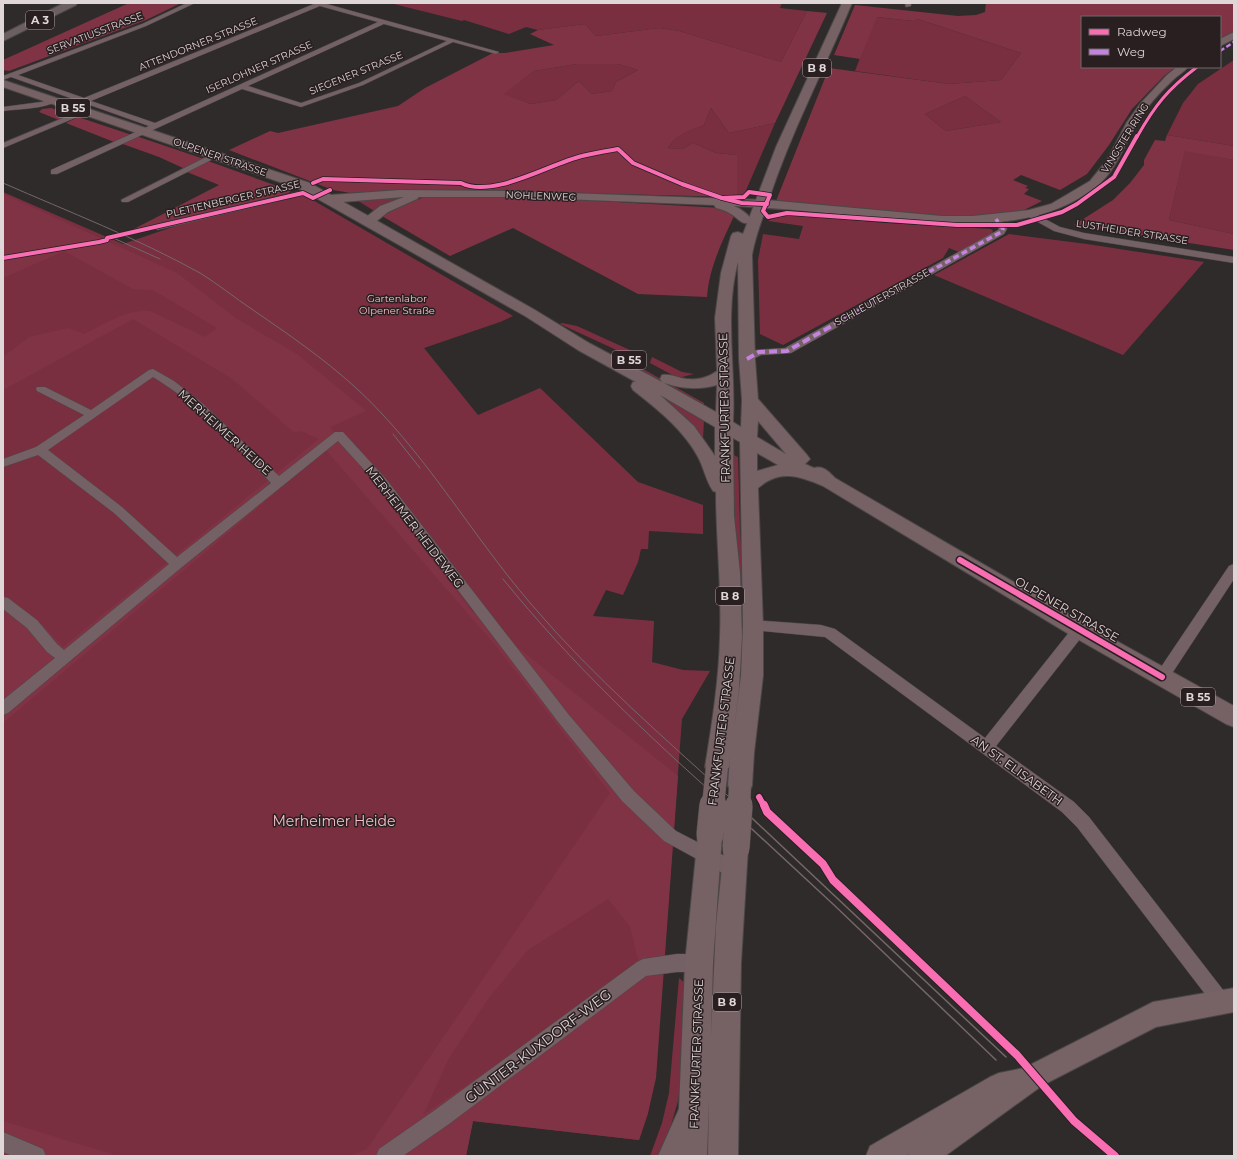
<svg xmlns="http://www.w3.org/2000/svg" width="1237" height="1159" font-family="Montserrat,sans-serif">
<style>
.green{fill:#7a2f41}
.forest{fill:#803345;fill-rule:evenodd}
.lines{fill:none;stroke-linecap:round;stroke-linejoin:round}
.street-casing{stroke:#4b4747;stroke-width:1}
.secondary-casing{stroke:#4b4747;stroke-width:2}
.primary-casing{stroke:#4b4747;stroke-width:2}
.highway-casing{stroke:#4b4747;stroke-width:2}
.street{fill:#746165;fill-rule:evenodd}
.secondary{fill:#776266;fill-rule:evenodd}
.primary{fill:#766165;fill-rule:evenodd}
.highway{fill:#6c5f61;fill-rule:evenodd}
.tram-far1{stroke:#746669;stroke-width:1}
.tram{stroke:#746669;stroke-width:1.5}
.primary-bridge-far1-casing{stroke:#4b4747;stroke-width:23;stroke-linecap:butt}
.primary-bridge-casing{stroke:#4b4747;stroke-width:28;stroke-linecap:butt}
.primary-bridge-far1{stroke:#766165;stroke-width:22}
.primary-bridge{stroke:#766165;stroke-width:27}
.quiet-far2{stroke:#c483df;stroke-width:2.5;stroke-dasharray:5 2.5;stroke-linecap:butt}
.quiet-far1{stroke:#c483df;stroke-width:3.5;stroke-dasharray:6 3.5;stroke-linecap:butt}
.quiet{stroke:#c483df;stroke-width:4;stroke-dasharray:8 4;stroke-linecap:butt}
.cycleway-far3-casing{stroke:#291e20;stroke-width:4.5}
.cycleway-far2-casing{stroke:#291e20;stroke-width:5.5}
.cycleway-far1-casing{stroke:#291e20;stroke-width:9}
.cycleway-casing{stroke:#291e20;stroke-width:10}
.cycleway-far3{stroke:#f96db3;stroke-width:3}
.cycleway-far2{stroke:#f96db3;stroke-width:4}
.cycleway-far1{stroke:#f96db3;stroke-width:6}
.cycleway{stroke:#f96db3;stroke-width:8}
.labels{text-anchor:middle;dominant-baseline:central;stroke-width:3;stroke-linejoin:round;paint-order:stroke}
.far-street-label{font-size:10px;fill:#ded6d7;stroke:#291e20}
.far-park-label{font-size:10px;fill:#f4c0c8;stroke:#291e20}
.shield{fill:#291e20;stroke:#a89fa0;stroke-width:1}
.shield-label{font-size:11px;font-weight:bold;fill:#ded6d7}
.street-label{font-size:12px;fill:#ded6d7;stroke:#291e20}
.near-park-label{font-size:14px;fill:#f4c0c8;stroke:#291e20}
.near-street-label{font-size:14px;fill:#ded6d7;stroke:#291e20}
</style>
<rect width="100%" height="100%" fill="#302b2b"/>
<!-- green -->
<g class="green">
<polygon points="390,3 782,3 780,8 807,11 781,62 679,31 659,28 596,36 585,24 538,30 526,27 509,34 464,20 462,21"/>
<polygon points="876,17 913,21 918,19 1021,53 1001,80 949,84 855,71"/>
<polygon points="1234,60 1234,146 1167,135 1183,103 1198,84"/>
<polygon points="577,64 618,64 638,70 616,82 612,91 592,94 579,81 556,100 531,104 503,94 534,71"/>
<polygon points="965,96 1001,122 946,131 925,114"/>
<path d="M 711,108 L 729,133 L 775,123 L 744,195 L 737,197 L 737,155 L 716,153 L 693,143 L 682,149 L 668,148 C 675,135 690,130 704,125 Z"/>
<polygon points="1185,150 1234,160 1234,234 1169,220"/>
<polygon points="3,192 123,244 187,222 304,195 513,316 500,322 424,348 478,415 540,388 638,482 703,505 703,534 649,531 648,549 641,549 638,562 623,595 606,590 593,616 654,621 652,662 683,670 710,671 682,719 661,1001 648,1113 639,1140 473,1121 466,1156 3,1156"/>
<polygon points="410,195 376,212 355,199"/>
<polygon points="787,214 885,223 991,229 993,231 992,234 959,252 949,248 943,258 783,345 760,334 758,260 763,234 799,239 803,226 768,221 780,215"/>
<polygon points="1009,234 1087,244 1204,262 1123,355 934,275"/>
<polygon points="562,323 577,326 632,351 623,353 560,324"/>
<polygon points="608,354 643,369 704,403 704,409"/>
<polygon points="652,357 682,372 694,374 678,378 650,363"/>
<polygon points="644,384 704,419 703,440"/>
<polygon points="731,454 738,457 740,530 743,576 743,669 731,783 725,783 732,517"/>
<polygon points="679,978 688,986 683,1066 678,1101 662,1156 650,1156 662,1123 669,1093"/>
</g>
<!-- forest -->
<g class="forest">
<polygon points="129,3 181,3 146,20 9,71 3,70 3,60"/>
<path d="M 986,3 L 1234,3 L 1234,32 L 1220,39 L 1220,17 L 1082,17 L 1082,67 L 1176,67 L 1165,75 L 1132,109 L 1109,145 L 1087,174 L 1060,190 L 1021,175 L 1013,180 L 1028,186 L 1025,188 L 1029,189 L 1024,194 L 1042,201 L 1022,211 L 974,216 L 941,217 L 776,201 L 829,68 L 949,84 L 1001,80 L 1021,53 L 918,19 L 913,21 L 877,17 L 860,59 L 834,55 L 855,5 L 958,16 L 976,15 L 985,12 ZM 965,96 L 1001,122 L 946,131 L 925,114 Z"/>
<path d="M 807,11 L 827,13 L 775,123 L 729,133 L 711,108 L 704,125 C 691,130 675,135 668,148 L 682,149 L 693,143 L 716,153 L 737,155 L 737,197 L 442,190 L 409,190 L 351,193 L 333,190 L 229,150 L 270,131 L 278,133 L 398,106 L 425,88 L 493,53 L 505,53 L 554,45 L 530,34 L 538,30 L 585,24 L 596,36 L 659,28 L 679,31 L 781,62 ZM 577,64 L 618,64 L 638,70 L 616,82 L 612,91 L 592,94 L 579,81 L 556,100 L 531,104 L 504,94 L 534,71 Z"/>
<polygon points="51,108 74,115 59,120 39,112 42,109"/>
<polygon points="78,117 132,135 114,142 66,123"/>
<polygon points="1167,135 1234,146 1234,160 1185,151 1169,220 1234,234 1234,250 1074,225 1113,200 1130,183 1144,165 1144,160 1155,140 1165,141"/>
<polygon points="136,136 204,159 188,167 183,168 159,157 120,143"/>
<polygon points="208,161 291,191 288,193 130,231 219,185 187,172"/>
<path d="M 3,194 L 177,273 L 237,319 L 297,354 L 366,411 L 330,427 L 471,610 L 678,776 L 656,1078 L 648,1113 L 639,1140 L 473,1121 L 466,1156 L 350,1156 L 367,1149 L 610,793 L 496,646 L 326,450 L 3,723 L 3,595 L 39,621 L 63,647 L 319,439 L 301,431 L 295,433 L 231,378 L 133,319 L 3,390 L 3,357 L 29,337 L 68,328 L 84,334 C 103,325 127,309 150,311 L 205,337 L 217,328 L 153,290 L 133,289 L 64,251 L 3,278 ZM 608,899 L 630,926 L 639,964 L 575,1010 L 423,1115 L 449,1058 L 488,999 L 528,950 Z"/>
<path d="M 431,196 L 581,200 L 722,208 L 734,216 C 722,242 709,268 707,297 L 638,294 L 513,228 L 450,256 L 382,216 C 397,207 413,199 431,196 Z"/>
<polygon points="3,1121 118,1156 3,1156"/>
</g>
<g class="lines">
<!-- street casing -->
<g class="street-casing">
<g id="street">
<path d="M 187,3 L 195,3 L 146,26 L 18,75 L 84,98 L 314,4 L 313,3 L 323,3 L 499,52 L 496,54 L 453,42 L 363,85 L 301,107 L 242,89 L 57,174 L 51,174 L 51,170 L 149,126 L 11,77 L 3,80 L 3,76 L 142,24 ZM 320,6 L 378,22 L 155,123 L 91,101 ZM 384,24 L 447,41 L 359,83 L 301,103 L 248,86 Z"/>
<polygon points="905,3 911,3 911,6 906,7"/>
<path d="M 52,99 L 56,101 C 46,109 16,109 3,111 L 3,107 L 41,102 Z"/>
<polygon points="82,110 85,110 89,112 3,148 3,143"/>
<polygon points="212,154 218,154 219,156 128,202 122,202 121,200"/>
<polygon points="314,188 317,188 318,190 317,192 157,230 153,227 157,224"/>
<polygon points="1030,211 1060,227 1084,233 1234,257 1234,263 1084,239 1054,231 1027,216 1026,214"/>
<polygon points="996,216 999,217 1007,229 1004,234 791,353 761,355 747,362 742,359 755,350 785,348 998,230 999,229 992,219"/>
<path d="M 153,369 L 174,381 L 202,403 L 279,476 L 335,432 L 343,432 L 386,479 L 569,715 L 634,791 L 676,831 L 740,864 L 742,870 L 740,876 L 734,878 L 728,876 L 664,841 L 622,801 L 559,723 L 378,485 L 338,441 L 182,567 L 8,713 L 3,715 L 3,700 L 55,658 L 47,652 L 27,628 L 3,609 L 3,597 L 8,598 L 37,620 L 57,644 L 64,650 L 169,564 L 114,513 L 38,455 L 3,467 L 3,459 L 36,447 L 84,415 L 37,391 L 36,389 L 37,387 L 45,387 L 91,410 L 149,370 ZM 153,377 C 198,404 235,445 271,483 L 177,557 L 122,507 L 48,450 Z"/>
<polygon points="1234,564 1234,579 1167,681 1162,683 1157,681 1155,677 1157,673 1229,566"/>
<polygon points="753,620 821,625 835,629 985,738 1074,626 1079,625 1084,626 1086,630 1084,634 996,746 1074,802 1089,817 1227,995 1230,1001 1227,1007 1221,1010 1215,1007 1077,827 1062,812 825,637 753,630 748,629 746,625 748,621"/>
<polygon points="677,954 699,954 705,957 708,963 705,969 699,972 677,972 646,976 449,1124 403,1156 376,1156 379,1149 435,1110 637,962 643,959"/>
<polygon points="3,1132 43,1149 46,1156 12,1156 3,1152"/>
</g>
</g>
<!-- secondary casing -->
<g class="secondary-casing">
<g id="secondary">
<polygon points="1234,32 1234,39 1220,46 1220,39"/>
<path d="M 1177,67 L 1188,67 C 1184,72 1178,75 1174,79 C 1161,91 1146,107 1137,123 C 1124,144 1117,170 1097,186 C 1035,236 943,224 869,217 C 824,213 779,208 734,206 C 741,209 748,214 752,220 L 750,223 C 741,225 738,218 731,214 C 726,211 721,209 716,208 L 714,205 L 511,197 L 419,197 L 417,199 L 388,212 L 373,224 L 365,224 L 363,221 L 365,218 L 380,206 L 404,197 L 330,203 L 326,201 L 324,199 L 326,197 L 330,195 L 400,190 L 511,191 L 767,200 L 942,216 L 973,216 L 1029,210 L 1051,204 L 1090,181 L 1107,160 L 1127,122 L 1140,104 L 1167,75 Z"/>
<polygon points="1234,988 1234,1012 1156,1027 1043,1085 945,1156 908,1156 909,1154 906,1156 866,1156 870,1146 990,1077 999,1073 1024,1068 1153,1002"/>
</g>
</g>
<!-- primary casing -->
<g class="primary-casing">
<g id="primary">
<path d="M 842,3 L 852,3 C 824,70 790,134 768,202 C 762,220 755,237 752,255 L 755,359 L 758,399 L 807,455 L 810,459 L 805,464 L 814,468 C 823,465 829,472 835,478 L 1086,624 L 1234,706 L 1234,727 L 1226,724 L 1072,636 L 823,486 C 799,476 780,469 758,488 L 763,625 L 763,676 L 754,753 L 752,786 L 748,794 L 740,797 L 732,794 L 728,786 L 730,756 L 729,767 L 725,774 L 717,777 L 709,774 L 705,767 C 712,724 719,680 720,636 C 722,588 716,540 716,492 L 713,491 C 706,481 704,468 698,457 C 683,429 657,409 633,390 L 631,386 L 633,382 L 636,382 L 578,350 L 525,316 L 300,189 L 3,87 L 3,80 L 310,183 L 535,310 L 589,343 L 662,382 L 660,379 L 662,375 C 669,374 674,376 681,378 C 694,381 706,379 717,371 L 715,318 L 721,273 L 731,236 L 733,233 L 738,232 L 743,234 L 776,147 ZM 738,262 L 739,359 L 742,400 L 741,427 L 733,422 C 736,369 724,314 738,262 ZM 664,383 C 683,389 698,390 717,385 L 716,412 ZM 660,395 L 715,427 L 715,456 L 694,426 ZM 758,421 L 786,454 L 757,437 ZM 733,438 L 740,442 L 743,625 L 741,676 L 734,729 L 739,689 L 742,636 L 740,573 L 734,516 ZM 757,453 L 778,465 L 757,471 Z"/>
<polygon points="710,823 719,827 722,835 713,963 711,1036 716,925 724,848 727,840 736,836 745,840 748,848 741,963 738,1156 708,1156 709,1100 707,1156 658,1156 679,1109 685,963 698,835 701,827"/>
</g>
</g>
<!-- highway casing -->
<g class="highway-casing">
<polygon id="highway" points="64,3 77,3 76,5 3,41 3,34"/>
</g>
<!-- street -->
<use href="#street" class="street"/>
<!-- secondary -->
<use href="#secondary" class="secondary"/>
<!-- primary -->
<use href="#primary" class="primary"/>
<!-- highway -->
<use href="#highway" class="highway"/>
<!-- tram-far1 -->
<g class="tram-far1">
<path d="M 3,183 C 69,212 137,238 200,273 C 218,284 235,298 253,310 C 288,334 323,358 355,387 C 424,450 470,533 531,604 C 594,678 668,741 739,806"/>
<polyline points="111,237 160,259"/>
<polyline points="393,434 420,468"/>
<path d="M 503,579 C 571,663 646,734 727,806"/>
</g>
<!-- tram -->
<g class="tram">
<polyline points="726,805 834,905 996,1060"/>
<polyline points="738,805 1006,1057"/>
</g>
<!-- primary-bridge-far1 casing -->
<g class="primary-bridge-far1-casing">
<g id="primary-bridge-far1">
<polyline points="713,806 717,767"/>
<polyline points="739,806 740,786"/>
</g>
</g>
<!-- primary-bridge casing -->
<g class="primary-bridge-casing">
<g id="primary-bridge">
<polyline points="710,835 713,805"/>
<polyline points="736,848 739,805"/>
</g>
</g>
<!-- primary-bridge-far1 -->
<use href="#primary-bridge-far1" class="primary-bridge-far1"/>
<!-- primary-bridge -->
<use href="#primary-bridge" class="primary-bridge"/>
<!-- quiet-far2 -->
<polyline class="quiet-far2" points="1220,51 1234,42"/>
<!-- quiet-far1 -->
<polyline class="quiet-far1" points="862,309 1001,232 1003,229 996,219"/>
<!-- quiet -->
<polyline class="quiet" points="747,359 759,352 787,351 864,308"/>
<!-- cycleway-far3 casing -->
<g class="cycleway-far3-casing">
<path id="cycleway-far3" d="M 1137,137 C 1155,105 1168,89 1197,67"/>
</g>
<!-- cycleway-far2 casing -->
<g class="cycleway-far2-casing">
<g id="cycleway-far2">
<path d="M 313,183 L 323,179 L 461,183 C 493,199 549,164 582,156 C 593,153 606,151 618,149 L 633,163 L 682,184 L 722,198 L 742,203 L 767,204"/>
<polyline points="722,198 744,197 749,192 770,195 763,211 768,217 787,213 957,225 1017,225 1062,212 1077,204 1114,177 1137,136"/>
<polyline points="3,258 99,242 107,240 107,238 303,193 313,198 330,190"/>
</g>
</g>
<!-- cycleway-far1 casing -->
<g class="cycleway-far1-casing">
<g id="cycleway-far1">
<polyline points="960,560 1162,677"/>
<polyline points="759,797 764,806"/>
</g>
</g>
<!-- cycleway casing -->
<g class="cycleway-casing">
<polyline id="cycleway" points="764,805 767,812 823,864 833,880 1017,1055 1074,1121 1115,1156"/>
</g>
<!-- cycleway-far3 -->
<use href="#cycleway-far3" class="cycleway-far3"/>
<!-- cycleway-far2 -->
<use href="#cycleway-far2" class="cycleway-far2"/>
<!-- cycleway-far1 -->
<use href="#cycleway-far1" class="cycleway-far1"/>
<!-- cycleway -->
<use href="#cycleway" class="cycleway"/>
</g>
<g class="labels">
<!-- far-street labels -->
<g class="far-street-label">
<text transform="translate(95 33) rotate(-21)">SERVATIUSSTRASSE</text>
<text transform="translate(198 44) rotate(-22)">ATTENDORNER STRASSE</text>
<text transform="translate(259 67) rotate(-24)">ISERLOHNER STRASSE</text>
<text transform="translate(356 73) rotate(-22)">SIEGENER STRASSE</text>
<text transform="translate(1125 138) rotate(-58)">VINGSTER RING</text>
<text transform="translate(220 157) rotate(19)">OLPENER STRASSE</text>
<text transform="translate(541 196) rotate(2)">NOHLENWEG</text>
<text transform="translate(233 199) rotate(-13)">PLETTENBERGER STRASSE</text>
<text transform="translate(1132 232) rotate(9)">LUSTHEIDER STRASSE</text>
<text transform="translate(882 297) rotate(-29)">SCHLEUTERSTRASSE</text>
</g>
<!-- far-park labels -->
<g class="far-park-label">
<text x="397" y="298">Gartenlabor<tspan x="397" dy="12">Olpener Straße</tspan></text>
</g>
<!-- shield labels -->
<g class="shield">
<rect x="26" y="11" width="28" height="18" rx="3"/>
<rect x="803" y="59" width="28" height="18" rx="3"/>
<rect x="56" y="99" width="34" height="18" rx="3"/>
<rect x="612" y="351" width="34" height="18" rx="3"/>
<rect x="716" y="587" width="28" height="18" rx="3"/>
<rect x="1181" y="688" width="34" height="18" rx="3"/>
<rect x="713" y="993" width="28" height="18" rx="3"/>
</g>
<g class="shield-label">
<text x="40" y="20">A 3</text>
<text x="817" y="68">B 8</text>
<text x="73" y="108">B 55</text>
<text x="629" y="360">B 55</text>
<text x="730" y="596">B 8</text>
<text x="1198" y="697">B 55</text>
<text x="727" y="1002">B 8</text>
</g>
<!-- street labels -->
<g class="street-label">
<text transform="translate(724 408) rotate(-91)">FRANKFURTER STRASSE</text>
<text transform="translate(225 432) rotate(42)">MERHEIMER HEIDE</text>
<text transform="translate(415 527) rotate(52)">MERHEIMER HEIDEWEG</text>
<text transform="translate(1067 609) rotate(30)">OLPENER STRASSE</text>
<text transform="translate(721 731) rotate(-83)">FRANKFURTER STRASSE</text>
<text transform="translate(1017 770) rotate(36)">AN ST. ELISABETH</text>
<text transform="translate(696 1054) rotate(-88)">FRANKFURTER STRASSE</text>
</g>
<!-- near-park labels -->
<g class="near-park-label">
<text x="334" y="821">Merheimer Heide</text>
</g>
<!-- near-street labels -->
<g class="near-street-label">
<text transform="translate(538 1046) rotate(-37)">GÜNTER-KUXDORF-WEG</text>
</g>
</g>
<!-- border -->
<rect width="1237" height="1159" fill="none" stroke="#ded6d7" stroke-width="8"/>
<!-- legend -->
<rect x="1081" y="16" width="140" height="52" fill="#291e20" stroke="#716869"/>
<rect x="1089" y="29" width="20" height="6" fill="#f96db3" stroke="#716869"/>
<text x="1117" y="36" font-size="12" fill="#ded6d7">Radweg</text>
<rect x="1089" y="49" width="20" height="6" fill="#c483df" stroke="#716869"/>
<text x="1117" y="56" font-size="12" fill="#ded6d7">Weg</text>
</svg>
